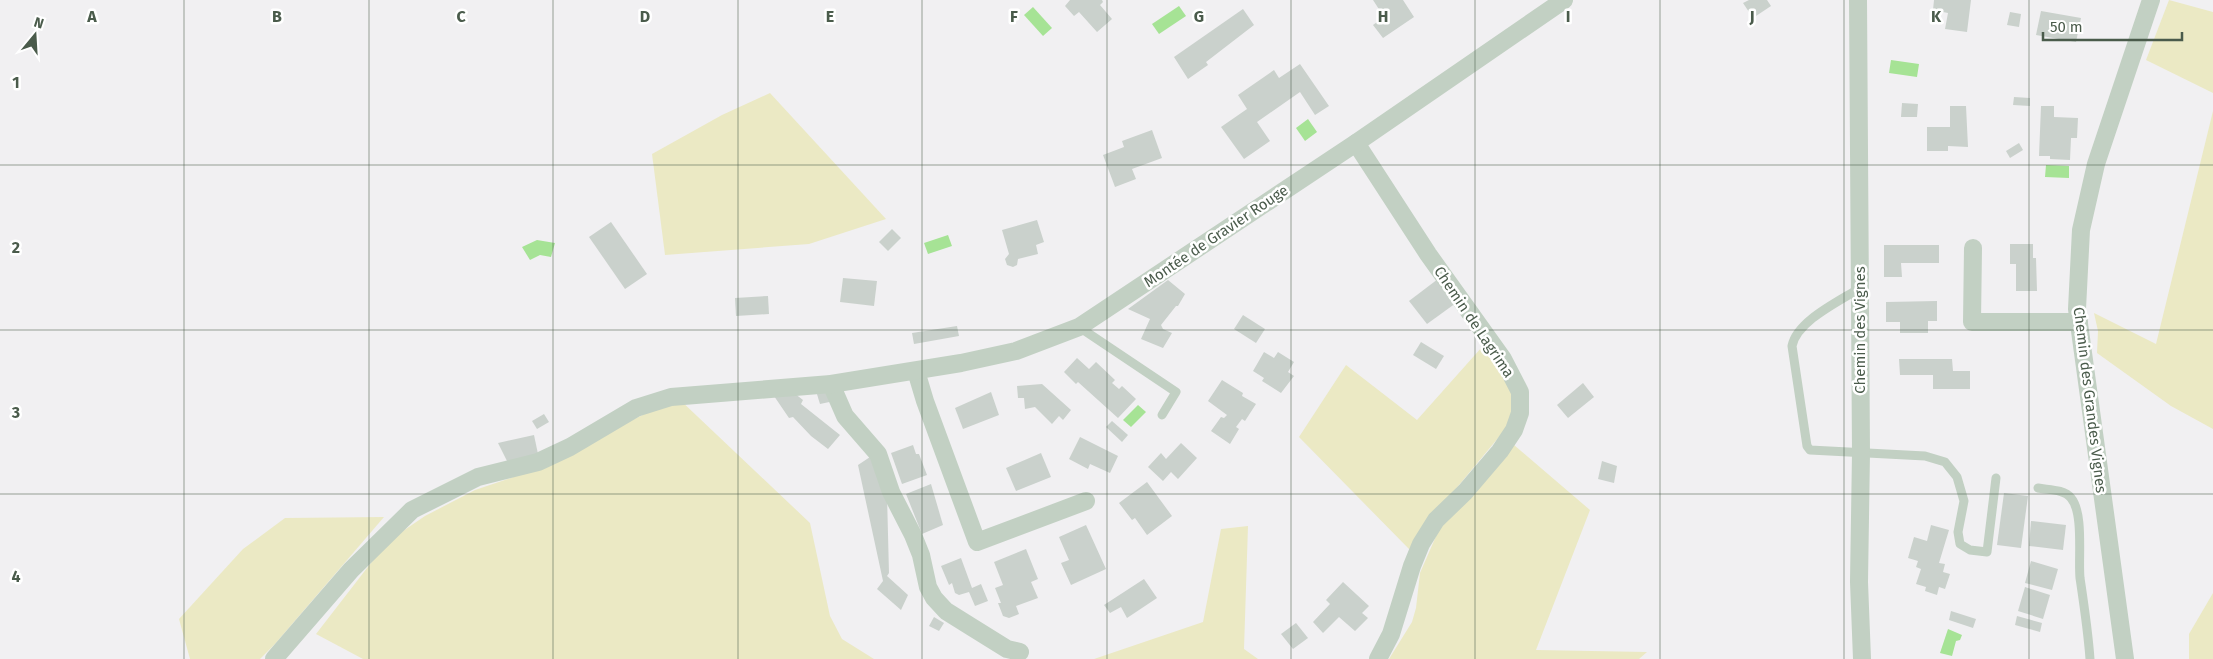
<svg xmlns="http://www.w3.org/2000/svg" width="2213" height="659" font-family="'Fira Sans',sans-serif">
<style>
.green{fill:#ebe9c4}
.water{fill:#a6e395}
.building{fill:#cad1cc}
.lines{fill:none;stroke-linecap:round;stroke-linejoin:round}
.service{stroke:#c2d0c3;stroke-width:9}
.minor{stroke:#c2d0c3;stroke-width:18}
.grid{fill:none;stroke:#4a5b4b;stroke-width:1;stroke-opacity:0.55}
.labels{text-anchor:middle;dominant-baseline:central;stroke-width:5;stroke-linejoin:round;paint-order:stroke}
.street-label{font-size:15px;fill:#4a5b4b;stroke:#fff}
.grid-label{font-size:16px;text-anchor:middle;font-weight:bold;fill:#4a5b4b;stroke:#fff;stroke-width:5;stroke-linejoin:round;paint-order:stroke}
</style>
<rect width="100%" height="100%" fill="#f1f0f2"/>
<!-- green -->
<g class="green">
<polygon points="2169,0 2213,12 2213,93 2146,60"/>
<polygon points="770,93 886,219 809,244 665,255 652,154 722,115"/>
<polygon points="2213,111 2213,429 2171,406 2097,353 2098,331 2094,313 2156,344"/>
<polygon points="1482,347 1512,389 1513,420 1425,526 1410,550 1299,437 1346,365 1417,420"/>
<polygon points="678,398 810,523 830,616 842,639 874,659 363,659 316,634 374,559 400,533 425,516 475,490 511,478"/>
<polygon points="1514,445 1590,510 1536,650 1647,652 1639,659 1389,659 1412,622 1416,608 1420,573 1440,527"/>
<polygon points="384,517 275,644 260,659 190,659 179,619 243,549 285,518"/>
<polygon points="1248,526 1244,649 1258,659 1094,659 1203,622 1221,529"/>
<polygon points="2213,593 2213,659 2189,659 2189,634"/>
</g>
<!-- water -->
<g class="water">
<polygon points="1179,6 1186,16 1159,34 1152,24"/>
<polygon points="1033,7 1052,28 1043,36 1024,15"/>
<polygon points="1891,60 1919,64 1917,77 1889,73"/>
<polygon points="1308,119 1317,132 1305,141 1296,128"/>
<polygon points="2046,165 2069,166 2069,178 2045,177"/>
<polygon points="948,235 952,246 928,254 924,243"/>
<polygon points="537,240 555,243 551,257 540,255 530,260 522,247"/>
<polygon points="1138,405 1146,412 1131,427 1123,420"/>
<polygon points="1948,629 1962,635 1960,640 1956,641 1952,656 1940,653"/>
</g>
<!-- building -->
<g class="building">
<polygon points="1070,0 1102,0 1103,2 1100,5 1112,19 1097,32 1079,12 1074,16 1065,6"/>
<polygon points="1373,0 1403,0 1414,17 1383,38 1373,25 1384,17"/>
<polygon points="1749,0 1767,0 1771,6 1753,18 1743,3"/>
<polygon points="1934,0 1971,0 1967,32 1945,29 1948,13 1933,10"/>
<polygon points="1243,9 1254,25 1206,62 1208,65 1188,79 1174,57"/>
<polygon points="2041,11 2081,18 2076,42 2036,35"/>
<polygon points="2010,12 2021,14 2019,27 2007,25"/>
<polygon points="1300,64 1329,106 1315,115 1300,92 1257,122 1270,141 1244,159 1221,127 1247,109 1238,95 1274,70 1279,78"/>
<polygon points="2014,97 2030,98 2030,106 2013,105"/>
<polygon points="1902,103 1918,104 1917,117 1901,117"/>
<polygon points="1950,106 1966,106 1968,147 1948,146 1948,151 1927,151 1927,127 1950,127"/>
<polygon points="2041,106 2054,106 2054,117 2078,118 2077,138 2071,138 2070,160 2050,159 2050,156 2039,156"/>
<polygon points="1152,130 1162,158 1132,169 1136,179 1115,187 1103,155 1124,147 1122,141"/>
<polygon points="2019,143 2023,150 2010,158 2006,151"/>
<polygon points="1037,220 1044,242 1036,245 1038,254 1018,259 1017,265 1013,267 1007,265 1005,259 1009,254 1002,230"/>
<polygon points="611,222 647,274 625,289 589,237"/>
<polygon points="892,229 901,238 888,251 879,242"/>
<polygon points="2010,244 2033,244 2033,258 2036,258 2037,291 2016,291 2016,264 2010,264"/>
<polygon points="1884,245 1939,245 1939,263 1901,263 1902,277 1884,277"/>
<polygon points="843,278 877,281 874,306 840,302"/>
<polygon points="1438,279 1456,303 1427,324 1409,301"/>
<polygon points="1168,280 1185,294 1178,306 1176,306 1161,325 1163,329 1172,333 1163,348 1141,339 1150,319 1128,309"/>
<polygon points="768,296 769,314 736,316 735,298"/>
<polygon points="1937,301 1937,321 1928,321 1928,333 1900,333 1900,322 1886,322 1886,302"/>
<polygon points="1243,315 1265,329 1256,343 1234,329"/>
<polygon points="957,326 959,336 914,344 912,333"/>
<polygon points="1421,342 1444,356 1436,369 1413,355"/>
<polygon points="1264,352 1274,358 1278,352 1294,362 1288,372 1294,376 1281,393 1262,381 1264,378 1253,371"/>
<polygon points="1077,358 1089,369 1096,362 1115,380 1112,383 1119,389 1122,386 1136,399 1118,418 1078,382 1076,384 1064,372"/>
<polygon points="1899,359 1952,359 1953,371 1970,371 1970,389 1933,389 1933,375 1900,375"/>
<polygon points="1222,380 1243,393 1242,396 1256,404 1245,421 1242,419 1236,427 1239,429 1230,444 1211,431 1221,417 1224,418 1227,415 1208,401"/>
<polygon points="1583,383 1594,397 1568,418 1557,405"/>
<polygon points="1042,384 1071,410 1063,420 1059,416 1052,424 1035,407 1025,409 1024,398 1018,398 1017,386"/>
<polygon points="816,391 828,391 834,401 820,404"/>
<polygon points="991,392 999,415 963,429 955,408"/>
<polygon points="794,393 803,400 801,404 840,435 828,449 811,436 793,417 789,418 774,396"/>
<polygon points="544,414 549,422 537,429 532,421"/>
<polygon points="1112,421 1128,435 1122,442 1106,427"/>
<polygon points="534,435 538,454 508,463 498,443"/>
<polygon points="1080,437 1118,456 1110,473 1090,464 1088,469 1069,459"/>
<polygon points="1181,443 1197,458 1178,479 1171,472 1163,481 1148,467 1161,453 1166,459"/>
<polygon points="913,445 916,454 919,454 927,475 902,484 891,453"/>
<polygon points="1041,453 1051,477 1016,491 1006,468"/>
<polygon points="873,455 887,495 889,573 887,576 908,595 901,610 877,589 883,581 858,465"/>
<polygon points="1602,461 1617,466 1614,483 1598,479"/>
<polygon points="1147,482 1172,516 1147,535 1135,518 1132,520 1119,503"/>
<polygon points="931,484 943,525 922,534 906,494"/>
<polygon points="2004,493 2028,496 2021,548 1997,545"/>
<polygon points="2031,521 2066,525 2063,550 2029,546"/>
<polygon points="1086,525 1106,569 1071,585 1061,563 1069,560 1059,537"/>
<polygon points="1931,525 1949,530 1939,563 1945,564 1943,572 1950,574 1945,589 1939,587 1937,595 1925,591 1926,587 1916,584 1921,569 1916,567 1918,561 1908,558 1914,537 1927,541"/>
<polygon points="1026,549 1038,579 1031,582 1038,598 1016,606 1019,614 1009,618 1003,616 998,603 1001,603 995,588 1003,585 994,562"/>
<polygon points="961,558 972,588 981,584 988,601 975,606 969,592 959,595 955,593 952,583 949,585 941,566"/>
<polygon points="2031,561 2058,569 2052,590 2025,583"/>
<polygon points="1144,579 1157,598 1127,618 1121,607 1110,613 1104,605"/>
<polygon points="1343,582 1369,606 1362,613 1368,618 1355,631 1339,617 1323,633 1313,622 1330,604 1326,600"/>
<polygon points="2025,587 2050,595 2043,619 2018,611"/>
<polygon points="1951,611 1976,619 1973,628 1949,620"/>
<polygon points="2017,616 2042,623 2040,632 2015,625"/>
<polygon points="934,617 944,623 939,631 929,626"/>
<polygon points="1296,623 1308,638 1293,649 1281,634"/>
</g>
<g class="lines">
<!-- service -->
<g class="service">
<path d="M 1860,288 C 1838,302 1797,321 1792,346 L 1807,446 L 1810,450 L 1925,456 L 1945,462 L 1957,477 L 1964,501 L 1958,532 L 1960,544 L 1970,550 L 1987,552 L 1996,478"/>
<polyline points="1079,327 1176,392 1162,415"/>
<path d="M 2038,488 C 2048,490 2064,489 2071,498 C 2084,513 2078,558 2080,578 C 2084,605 2088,631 2090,659"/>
</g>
<!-- minor -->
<g class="minor">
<polyline points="1858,0 1861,453 1859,582 1862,659"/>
<polyline points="1356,143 1428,254 1503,359 1520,392 1520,413 1514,430 1500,451 1465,492 1436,520 1421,544 1412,566 1391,634 1378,659"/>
<polyline points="1973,248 1972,322 2079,322"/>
<polyline points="916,371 925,401 977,542 1086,501"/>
<polyline points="831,384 845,416 878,454 891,492 913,535 921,555 928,587 934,598 946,611 970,626 1007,649 1020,652"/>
<polyline points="274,659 351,570 412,510 478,477 538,462 570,447 636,408 671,397 831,384 961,363 1016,351 1079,327 1356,143 1564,0"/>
<polyline points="2125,659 2077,309 2081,230 2096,164 2151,0"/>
</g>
</g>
<!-- grid -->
<path class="grid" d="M 184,0 L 184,659M 369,0 L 369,659M 553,0 L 553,659M 738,0 L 738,659M 922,0 L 922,659M 1107,0 L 1107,659M 1291,0 L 1291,659M 1475,0 L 1475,659M 1660,0 L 1660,659M 1844,0 L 1844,659M 2029,0 L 2029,659M 0,165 L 2213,165M 0,330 L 2213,330M 0,494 L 2213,494"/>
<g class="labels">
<!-- street labels -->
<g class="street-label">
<text transform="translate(1216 236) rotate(-34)">Montée de Gravier Rouge</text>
<text transform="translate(1474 322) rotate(56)">Chemin de Lagrima</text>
<text transform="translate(1860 330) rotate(-90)">Chemin des Vignes</text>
<text transform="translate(2090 400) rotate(83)">Chemin des Grandes Vignes</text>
</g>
</g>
<g class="grid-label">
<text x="92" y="22">A</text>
<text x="277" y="22">B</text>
<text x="461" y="22">C</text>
<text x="645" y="22">D</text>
<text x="830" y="22">E</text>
<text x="1014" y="22">F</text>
<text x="1199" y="22">G</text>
<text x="1383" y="22">H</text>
<text x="1568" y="22">I</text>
<text x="1752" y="22">J</text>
<text x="1936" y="22">K</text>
<text x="16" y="88">1</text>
<text x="16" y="253">2</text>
<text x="16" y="418">3</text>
<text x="16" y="582">4</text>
</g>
<!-- north arrow -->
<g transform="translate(35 35) rotate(18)" stroke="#ffffff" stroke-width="4" paint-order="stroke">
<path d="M0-4L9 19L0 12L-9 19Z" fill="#4a5b4b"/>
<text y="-8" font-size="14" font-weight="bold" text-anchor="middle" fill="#4a5b4b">N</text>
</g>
<!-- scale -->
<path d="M2043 32v8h139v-8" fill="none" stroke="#4a5b4b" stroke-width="2.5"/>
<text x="2050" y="32" font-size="15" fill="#4a5b4b" stroke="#ffffff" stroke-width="4" paint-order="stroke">50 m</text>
</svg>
